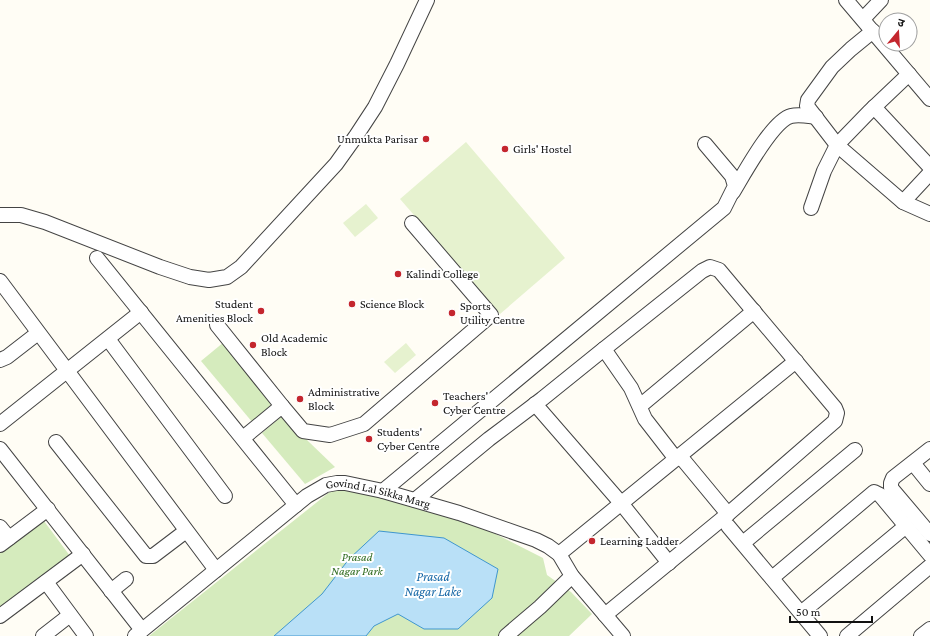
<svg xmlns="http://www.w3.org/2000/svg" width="930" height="636" font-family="'Crimson Pro','Noto Sans Devanagari',serif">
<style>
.green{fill:#d5ebbd}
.pitch{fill:#e6f2cf}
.water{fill:#b9e0f7;stroke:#3f96cf}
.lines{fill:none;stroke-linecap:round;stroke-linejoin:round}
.minor-casing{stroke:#444;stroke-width:16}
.minor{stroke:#fff;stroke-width:14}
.poi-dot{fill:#c4262e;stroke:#fff;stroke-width:1.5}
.labels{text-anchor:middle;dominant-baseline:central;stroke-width:4;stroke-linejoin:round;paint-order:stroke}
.poi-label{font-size:12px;fill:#111;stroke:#fff;text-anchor:start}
.street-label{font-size:12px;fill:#111;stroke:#fff}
.park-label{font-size:12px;font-style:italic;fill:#2f6b1f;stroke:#fff}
.water-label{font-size:13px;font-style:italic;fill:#1768a6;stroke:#fff}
</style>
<rect width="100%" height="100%" fill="#fffdf5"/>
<!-- green -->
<g class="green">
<polygon points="224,342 268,396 271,407 253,423 201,361"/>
<polygon points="282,416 335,467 305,484 262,433"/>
<polygon points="336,487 460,516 543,558 547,575 571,592 592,614 569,636 149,636"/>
<polygon points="41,517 73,560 0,615 0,548"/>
</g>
<!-- pitch -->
<g class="pitch">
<polygon points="466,142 565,258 500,314 400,199"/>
<polygon points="366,204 378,218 355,237 343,223"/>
<polygon points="406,343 416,355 395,373 384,362"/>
</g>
<!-- water -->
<polygon class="water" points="379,531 444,538 498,569 492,598 458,629 424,629 398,614 374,626 366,636 274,636 322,594 349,559"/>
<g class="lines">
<!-- minor casing -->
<g class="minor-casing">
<g id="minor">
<polyline points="846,0 930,99"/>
<polyline points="863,19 881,0"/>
<polyline points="873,31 851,49 832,67 808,100 807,106 837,145 903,202 930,214"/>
<polyline points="874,107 930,167"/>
<path d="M 733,192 C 744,174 772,121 791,116 C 799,114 808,116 816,117"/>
<polyline points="903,202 930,173"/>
<polyline points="811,208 824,171 837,145 869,112 909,74"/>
<polyline points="0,215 21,215 45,222 160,267 190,277 209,280 227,277 241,267 336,164 356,136 375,107 397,64 427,0"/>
<polyline points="97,258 296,505"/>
<polyline points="0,281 216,570"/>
<polyline points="217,325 282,406"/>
<polyline points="108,339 225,496"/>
<polyline points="0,360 7,357 38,333"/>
<polyline points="535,404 621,503 669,563"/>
<polyline points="640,406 754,311"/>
<polyline points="0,424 141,312"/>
<polyline points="243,438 282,406 303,431 330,435 364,424 491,315 412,223"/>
<polyline points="56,442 146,556 153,556 186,531"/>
<polyline points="0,449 142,630"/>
<polyline points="930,449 893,478 891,483 891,488 930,534"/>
<polyline points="680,456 728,514"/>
<polyline points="913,463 930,484"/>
<polyline points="383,491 724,208 735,186 732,176 705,144"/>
<polyline points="415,500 489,439 542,399 604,349"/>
<polyline points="728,526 820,636"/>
<polyline points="0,527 9,538"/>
<polyline points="743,543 855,450"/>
<polyline points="0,545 48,509"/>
<polyline points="559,554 796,361"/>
<polyline points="772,578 874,492 880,495 930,555"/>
<polyline points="46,582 86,636"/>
<polyline points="111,591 126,579"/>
<polyline points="801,613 906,526"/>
<polyline points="605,615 728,514 835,421 837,413 835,408 719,270 710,267 702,271 604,349 631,388 645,419 676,459"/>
<polyline points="0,616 83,554"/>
<polyline points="43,636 70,615"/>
<path id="s1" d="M 135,636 L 307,496 L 326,485 L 337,483 L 345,483 L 383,491 L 459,513 L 536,540 L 548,546 L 559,554 L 572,576 L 623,636"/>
<polyline points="506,636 540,607 572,576"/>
<polyline points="847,636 930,566"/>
<polyline points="921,636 930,629"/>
</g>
</g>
<!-- minor -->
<use href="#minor" class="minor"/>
</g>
<!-- markers -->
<g class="poi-dot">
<circle cx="426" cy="139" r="4"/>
<circle cx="505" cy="149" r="4"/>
<circle cx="398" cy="274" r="4"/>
<circle cx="352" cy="304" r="4"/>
<circle cx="261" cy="311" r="4"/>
<circle cx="452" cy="313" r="4"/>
<circle cx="253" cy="345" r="4"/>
<circle cx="300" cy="399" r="4"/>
<circle cx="435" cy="403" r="4"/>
<circle cx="369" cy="439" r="4"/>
<circle cx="592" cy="541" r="4"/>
</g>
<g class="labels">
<!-- poi labels -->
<g class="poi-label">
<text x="418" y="139" text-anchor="end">Unmukta Parisar</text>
<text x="513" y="149">Girls' Hostel</text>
<text x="406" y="274">Kalindi College</text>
<text x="253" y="304" text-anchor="end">Student<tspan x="253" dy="14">Amenities Block</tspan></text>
<text x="360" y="304">Science Block</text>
<text x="460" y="306">Sports<tspan x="460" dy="14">Utility Centre</tspan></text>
<text x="261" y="338">Old Academic<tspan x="261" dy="14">Block</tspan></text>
<text x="308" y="392">Administrative<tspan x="308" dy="14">Block</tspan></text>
<text x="443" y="396">Teachers'<tspan x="443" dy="14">Cyber Centre</tspan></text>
<text x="377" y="432">Students'<tspan x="377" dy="14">Cyber Centre</tspan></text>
<text x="600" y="541">Learning Ladder</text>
</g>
<!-- street labels -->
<g class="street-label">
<text stroke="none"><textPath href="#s1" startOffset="297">Govind Lal Sikka Marg</textPath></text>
</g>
<!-- park labels -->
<g class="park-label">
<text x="357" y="557">Prasad<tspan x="357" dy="14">Nagar Park</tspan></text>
</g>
<!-- water labels -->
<g class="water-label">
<text x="433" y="576">Prasad<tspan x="433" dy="15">Nagar Lake</tspan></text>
</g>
</g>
<!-- north arrow -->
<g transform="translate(898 32) rotate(18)"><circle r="19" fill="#ffffff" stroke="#a0a0a0"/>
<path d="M0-3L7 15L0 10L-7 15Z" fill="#c4262e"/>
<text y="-6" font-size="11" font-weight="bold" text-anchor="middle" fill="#111111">उ</text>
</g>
<!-- scale -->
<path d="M790 616v6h82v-6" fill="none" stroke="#111111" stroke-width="2"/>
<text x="796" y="616" font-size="12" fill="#111111" stroke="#ffffff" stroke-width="3" paint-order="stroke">50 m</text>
</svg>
